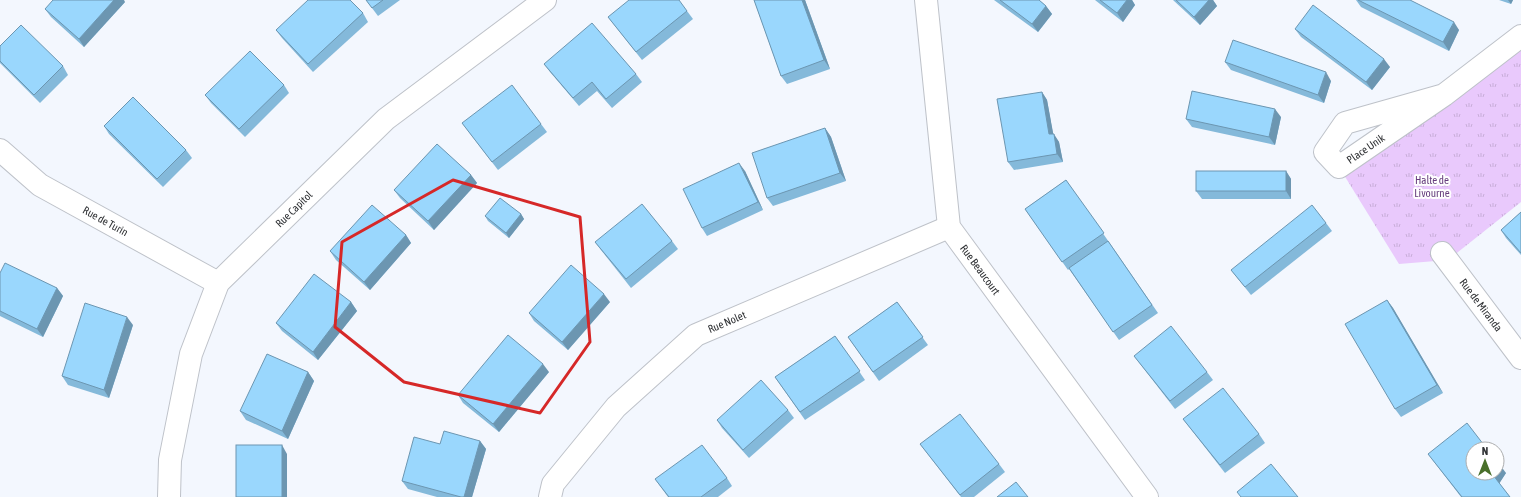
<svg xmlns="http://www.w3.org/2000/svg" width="1521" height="497" font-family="'Asap Condensed',sans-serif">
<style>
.grass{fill:url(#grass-tufts)}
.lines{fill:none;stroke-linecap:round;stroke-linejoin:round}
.minor-casing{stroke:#bec2c9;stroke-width:24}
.minor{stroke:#fff;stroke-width:22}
.wall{fill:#84b9da}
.shaded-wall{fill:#6c96b1}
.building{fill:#9ad7fd;stroke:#6c96b1}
.marked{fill:none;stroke:#d62828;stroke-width:3;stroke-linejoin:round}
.labels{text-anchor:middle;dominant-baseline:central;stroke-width:4;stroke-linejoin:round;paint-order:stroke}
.street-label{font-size:11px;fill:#303235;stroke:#fff}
.park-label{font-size:11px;fill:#663d7d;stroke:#fff}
</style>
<defs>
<pattern id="grass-tufts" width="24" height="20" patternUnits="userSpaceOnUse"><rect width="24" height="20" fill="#e9c9fc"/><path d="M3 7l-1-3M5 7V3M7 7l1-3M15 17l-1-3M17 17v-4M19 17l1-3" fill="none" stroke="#c8add9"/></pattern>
</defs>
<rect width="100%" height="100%" fill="#f3f7fe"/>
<!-- grass -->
<polygon class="grass" points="1521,37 1521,202 1448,260 1399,264 1339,167"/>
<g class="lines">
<!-- minor casing -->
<g class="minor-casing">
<g id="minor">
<path id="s1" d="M 926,0 L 949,227 L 1147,497"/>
<path id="s2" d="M 1444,95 L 1345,123 L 1325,152 L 1339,167 L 1444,95 L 1521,36"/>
<path id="s3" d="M 0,150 L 40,185 L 218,283"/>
<path id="s4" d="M 1442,253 L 1521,358"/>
<path id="s5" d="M 169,497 L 170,460 L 191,354 L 218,283 L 386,119 L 545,0"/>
<path id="s6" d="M 550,497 L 553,484 L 616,407 L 696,335 L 949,227"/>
</g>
</g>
<!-- minor -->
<use href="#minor" class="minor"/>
</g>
<!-- wall -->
<g class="wall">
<polygon points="366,0 400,0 378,16"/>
<polygon points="754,0 805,0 830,69 787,84 781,76"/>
<polygon points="994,0 1039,0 1046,6 1052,14 1038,32"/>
<polygon points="1095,0 1132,0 1135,5 1123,22"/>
<polygon points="1173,0 1213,0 1217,6 1200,25"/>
<polygon points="1356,0 1410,0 1459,30 1449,51 1361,7"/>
<polygon points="1499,0 1513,0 1511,4"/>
<polygon points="125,2 84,47 51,17 45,9"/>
<polygon points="687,11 693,19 642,60 608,17"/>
<polygon points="363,13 368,22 313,72 282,38 276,30"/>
<polygon points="1295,29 1390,67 1372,90 1301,37"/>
<polygon points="0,46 63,66 68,75 40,103 0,63"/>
<polygon points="1225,62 1331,81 1324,103 1231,70"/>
<polygon points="544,64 636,74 642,82 612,108 597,91 579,106 550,72"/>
<polygon points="284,85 289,93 245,137 211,103 205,95"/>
<polygon points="1042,92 1047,100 1053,134 1059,142 1063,162 1014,170 1008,162"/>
<polygon points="1281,117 1275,145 1192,127 1186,119"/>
<polygon points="462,123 541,124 547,132 498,170"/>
<polygon points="104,126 186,150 192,158 163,187 109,134"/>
<polygon points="825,128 831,137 846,181 773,206 767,198"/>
<polygon points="745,171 763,210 707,236 702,228"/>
<polygon points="1286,171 1291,179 1291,199 1202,199 1196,191"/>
<polygon points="471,175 477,183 434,230 400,198 394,190"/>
<polygon points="1066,180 1158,313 1119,340 1069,269 1068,270 1025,209"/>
<polygon points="1521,212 1521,255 1506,238 1501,230"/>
<polygon points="521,214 524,219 509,238 488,221 485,216"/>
<polygon points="1326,223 1332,231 1251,295 1231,270"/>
<polygon points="406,235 411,243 370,290 336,260 330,251"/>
<polygon points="672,241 678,249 631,288 601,250 595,242"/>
<polygon points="0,273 57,288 63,296 43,337 0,316"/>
<polygon points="1387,300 1393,308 1443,393 1401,417 1395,409"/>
<polygon points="351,302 357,311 318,360 282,331 276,323"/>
<polygon points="610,302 568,350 534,321 529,313"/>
<polygon points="897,302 928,345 879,381 848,337"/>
<polygon points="133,325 109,398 68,385 62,376"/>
<polygon points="835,336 865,380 805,420 775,377"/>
<polygon points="1134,356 1207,372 1213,380 1175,409"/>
<polygon points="308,372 314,381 288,439 246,420 240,411"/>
<polygon points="549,372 499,432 463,403 458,395"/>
<polygon points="788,410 794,418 749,458 722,428 717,420"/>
<polygon points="1183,419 1259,434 1265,443 1225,473"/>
<polygon points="480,441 486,449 472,497 437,497 408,489 402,481 440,444"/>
<polygon points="920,444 999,464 1005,472 974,497 961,497"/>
<polygon points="1428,454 1506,473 1499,483 1510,497 1461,497"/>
<polygon points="727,478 732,486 718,497 668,497 655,479"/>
</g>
<!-- shaded-wall -->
<g class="shaded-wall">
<polygon points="114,0 124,0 125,2 84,47 79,39"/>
<polygon points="802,0 805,0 830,69 824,60"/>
<polygon points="1127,0 1132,0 1135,5 1123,22 1117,13"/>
<polygon points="1209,0 1213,0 1217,6 1200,25 1194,17"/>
<polygon points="1508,0 1513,0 1511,4"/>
<polygon points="1046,6 1052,14 1038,32 1032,24"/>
<polygon points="1454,22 1459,30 1449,51 1443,42"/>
<polygon points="1384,59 1390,67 1372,90 1366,82"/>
<polygon points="1326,72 1331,81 1324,103 1318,95"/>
<polygon points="1042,92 1047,100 1055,143 1049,134"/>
<polygon points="1275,109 1281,117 1275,145 1269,137"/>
<polygon points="825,128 831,137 846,181 840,173"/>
<polygon points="1054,134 1059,142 1063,162 1057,154"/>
<polygon points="739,163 745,171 763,210 758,202"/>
<polygon points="1286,171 1291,179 1291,199 1286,191"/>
<polygon points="471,175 477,183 434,230 428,221"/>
<polygon points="521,214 524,219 509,238 506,233"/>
<polygon points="406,235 411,243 370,290 364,282"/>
<polygon points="57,288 63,296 43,337 37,329"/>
<polygon points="604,294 610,302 568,350 562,342"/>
<polygon points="1387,300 1393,308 1443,393 1437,385"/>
<polygon points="351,302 357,311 318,360 313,352"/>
<polygon points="127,317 133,325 109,398 104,390"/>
<polygon points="543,364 549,372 499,432 493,424"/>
<polygon points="308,372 314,381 288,439 282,431"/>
<polygon points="480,441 486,449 472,497 464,497"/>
<polygon points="282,445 287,454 287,497 282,497"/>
<polygon points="1500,465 1506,473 1499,484 1493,475 1494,473 1497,473 1497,469"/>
</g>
<!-- building -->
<g class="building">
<polygon points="53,0 114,0 79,39 45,9"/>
<polygon points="308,0 350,0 363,13 308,64 276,30"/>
<polygon points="366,0 383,0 372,8"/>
<polygon points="629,0 679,0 687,11 636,52 608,17"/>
<polygon points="754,0 802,0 824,60 781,76"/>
<polygon points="1000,0 1039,0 1046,6 1032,24"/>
<polygon points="1100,0 1127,0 1117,13"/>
<polygon points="1176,0 1209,0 1194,17"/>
<polygon points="1358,0 1410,0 1454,22 1443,42"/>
<polygon points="1313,5 1384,59 1366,82 1295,29"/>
<polygon points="592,23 636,74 606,99 592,82 573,98 544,64"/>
<polygon points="21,25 63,66 34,95 0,61 0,46"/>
<polygon points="1233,40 1326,72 1318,95 1225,62"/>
<polygon points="250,51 284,85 239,129 205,95"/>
<polygon points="512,85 541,124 492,162 462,123"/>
<polygon points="1192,91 1275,109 1269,137 1186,119"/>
<polygon points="1042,92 1049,134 1054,134 1057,154 1008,162 997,99"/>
<polygon points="133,97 186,150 157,179 104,126"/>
<polygon points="825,128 840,173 767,198 752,153"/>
<polygon points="437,144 471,175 428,221 394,190"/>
<polygon points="739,163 758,202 702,228 683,189"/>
<rect x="1196" y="171" width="90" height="20"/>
<polygon points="1066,180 1104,233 1062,262 1025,209"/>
<polygon points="500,198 521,214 506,233 485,216"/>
<polygon points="642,204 672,241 626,279 595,242"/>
<polygon points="372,205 406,235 364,282 330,251"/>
<polygon points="1312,205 1326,223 1245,287 1231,270"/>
<polygon points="1521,212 1521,253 1501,230"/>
<polygon points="1108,241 1152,305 1113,332 1069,268"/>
<polygon points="5,263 57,288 37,329 0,311 0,273"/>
<polygon points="571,265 604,294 562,342 529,313"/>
<polygon points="314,274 351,302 313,352 276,323"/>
<polygon points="1387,300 1437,385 1395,409 1345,324"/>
<polygon points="897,302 923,337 873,372 848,337"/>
<polygon points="85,303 127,317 104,390 62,376"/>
<polygon points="1171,326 1207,372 1170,401 1134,356"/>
<polygon points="508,335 543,364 493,424 458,395"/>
<polygon points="835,336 860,371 800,412 775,377"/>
<polygon points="267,354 308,372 282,431 240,411"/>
<polygon points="761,380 788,410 743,450 717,420"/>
<polygon points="1223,388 1259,434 1220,465 1183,419"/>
<polygon points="960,414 999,464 960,495 920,444"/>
<polygon points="1467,423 1487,449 1473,449 1473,473 1494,473 1493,475 1510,497 1462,497 1428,454"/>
<polygon points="444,431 480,441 464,497 461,497 402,481 414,437 440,444"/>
<rect x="236" y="445" width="46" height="52"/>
<polygon points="702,445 727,478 701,497 669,497 655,479"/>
<polygon points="1497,462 1500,465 1497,469"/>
<polygon points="1271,464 1298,497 1241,497 1237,492"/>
<polygon points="1016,482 1028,497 997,497"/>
</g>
<!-- marked area -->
<path class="marked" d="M 453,180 L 580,217 L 590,342 L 540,413 L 404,382 L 335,327 L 342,242 Z"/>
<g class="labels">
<!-- street labels -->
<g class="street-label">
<text stroke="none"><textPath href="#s2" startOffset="191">Place Unik</textPath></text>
<text stroke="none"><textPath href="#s5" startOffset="327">Rue Capitol</textPath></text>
<text stroke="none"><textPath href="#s3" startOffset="128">Rue de Turin</textPath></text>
<text stroke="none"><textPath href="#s1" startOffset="281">Rue Beaucourt</textPath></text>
<text stroke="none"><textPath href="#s4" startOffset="65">Rue de Miranda</textPath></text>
<text stroke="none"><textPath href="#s6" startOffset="254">Rue Nolet</textPath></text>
</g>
<!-- park labels -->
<g class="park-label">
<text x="1432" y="180">Halte de<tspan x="1432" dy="13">Livourne</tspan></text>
</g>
</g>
<!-- north arrow -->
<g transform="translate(1485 461)"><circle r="19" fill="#ffffff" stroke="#acadae"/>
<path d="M0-3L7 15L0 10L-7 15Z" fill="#496f2a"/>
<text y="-6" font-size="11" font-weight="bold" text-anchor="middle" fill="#303235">N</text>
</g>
</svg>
